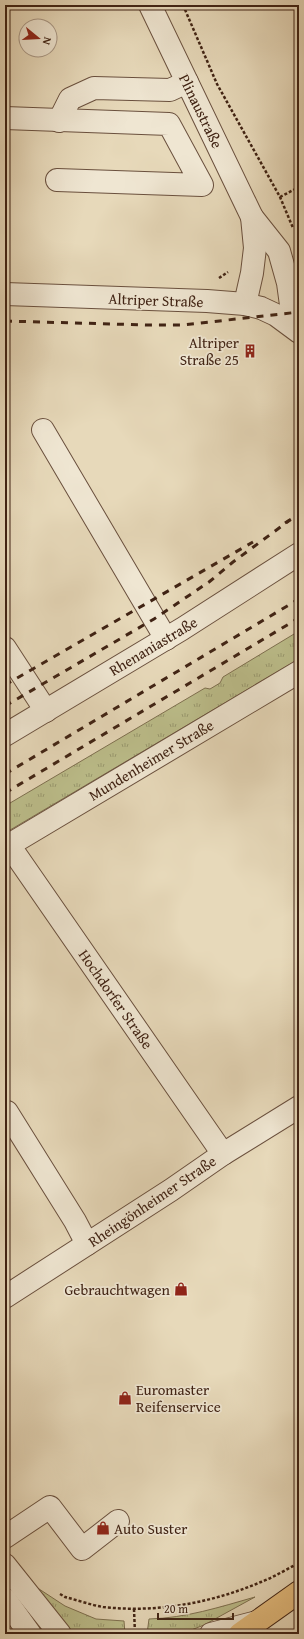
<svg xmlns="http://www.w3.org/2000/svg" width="304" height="1639" font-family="'Gentium Book Plus',serif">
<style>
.grass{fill:url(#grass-tufts);stroke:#7e7050}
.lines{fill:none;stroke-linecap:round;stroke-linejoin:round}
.minor-casing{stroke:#6a503e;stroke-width:24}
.major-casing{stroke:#402314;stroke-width:24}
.path{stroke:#402314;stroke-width:2.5;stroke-dasharray:3 2;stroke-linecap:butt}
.minor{stroke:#efe6d2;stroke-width:22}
.major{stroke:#e4bc7d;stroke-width:22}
.rail{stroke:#402314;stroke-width:3;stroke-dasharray:7 7;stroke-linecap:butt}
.labels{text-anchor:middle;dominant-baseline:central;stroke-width:3.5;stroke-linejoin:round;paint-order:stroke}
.street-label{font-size:15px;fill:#402314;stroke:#efe6d2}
.poi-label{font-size:15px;fill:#402314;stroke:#efe6d2;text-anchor:end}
</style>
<defs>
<pattern id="grass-tufts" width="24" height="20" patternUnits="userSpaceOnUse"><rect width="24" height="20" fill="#bcbe8b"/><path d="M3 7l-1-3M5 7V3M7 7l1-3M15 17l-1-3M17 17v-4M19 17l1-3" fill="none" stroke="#9a9a70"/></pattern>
</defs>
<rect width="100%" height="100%" fill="#e7d9ba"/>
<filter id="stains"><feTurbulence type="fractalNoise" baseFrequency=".005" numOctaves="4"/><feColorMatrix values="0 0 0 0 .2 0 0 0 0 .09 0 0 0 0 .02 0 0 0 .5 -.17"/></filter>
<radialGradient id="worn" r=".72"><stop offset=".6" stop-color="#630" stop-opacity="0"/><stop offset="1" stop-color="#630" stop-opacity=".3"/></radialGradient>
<!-- grass -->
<g class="grass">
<polygon points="299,631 299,659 5,833 5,806 205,688 210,689 220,683 223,677"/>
<polygon points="36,1587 65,1606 96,1619 124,1621 125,1634 75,1634 67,1626"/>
<path d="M 255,1597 L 204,1625 L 181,1634 L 147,1634 L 149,1619 C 186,1618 220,1607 255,1597 Z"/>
</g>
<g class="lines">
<!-- minor casing -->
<g class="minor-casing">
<g id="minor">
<polyline points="150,5 252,217 279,251 288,283 294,327"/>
<polyline points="5,118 169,124 202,185 57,180"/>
<polyline points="59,121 70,99 94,88 170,90 187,82"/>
<polyline points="5,294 207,301 245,304 261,308 276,315 299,332"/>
<polyline points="245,304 252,273 255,248 252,217"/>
<polyline points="43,430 166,639"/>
<polyline points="5,648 46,711"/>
<polyline points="5,735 182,629 299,554"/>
<polyline points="9,845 223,1154"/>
<polyline points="5,849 9,845 299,672"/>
<polyline points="7,1112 75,1221 87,1244"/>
<polyline points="5,1297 171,1190 223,1154 299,1107"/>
<polyline points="5,1537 50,1507 82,1549 118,1521"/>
<polyline points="5,1565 60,1634"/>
<polyline points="5,1599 30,1634"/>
<polyline points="211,1634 257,1622"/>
</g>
</g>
<!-- major casing -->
<g class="major-casing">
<polyline id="major" points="240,1634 299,1592"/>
</g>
<!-- path -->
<g class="path">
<polyline points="183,5 217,84 280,197 293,228"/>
<polyline points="280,197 299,187"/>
<polyline points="219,278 228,272"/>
<path d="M 60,1594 L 65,1597 C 77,1600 91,1605 103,1607 C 158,1613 211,1603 261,1582 C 274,1577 287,1569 299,1563"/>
<polyline points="134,1609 135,1634"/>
<polyline points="297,1634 299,1633"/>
</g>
<!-- minor -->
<use href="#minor" class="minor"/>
<!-- major -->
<use href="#major" class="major"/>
<!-- rail -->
<g class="rail">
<polyline points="5,321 147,325 183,325 299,312"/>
<polyline points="285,523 299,514"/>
<polyline points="5,685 253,542"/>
<polyline points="5,706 154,619 209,582 233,562 290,520"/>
<polyline points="5,774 299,599"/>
<polyline points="5,793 299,618"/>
</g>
</g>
<!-- icons -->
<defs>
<g id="building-bare" transform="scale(1.08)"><path d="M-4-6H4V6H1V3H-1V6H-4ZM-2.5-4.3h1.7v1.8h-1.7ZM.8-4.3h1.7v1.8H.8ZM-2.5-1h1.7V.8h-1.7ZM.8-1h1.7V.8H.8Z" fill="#8f2418" stroke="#efe6d2" stroke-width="2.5" paint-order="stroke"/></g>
<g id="shop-bare" transform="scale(1.08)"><path d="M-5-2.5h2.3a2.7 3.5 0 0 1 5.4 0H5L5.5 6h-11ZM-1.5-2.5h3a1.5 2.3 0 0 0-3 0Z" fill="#8f2418" stroke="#efe6d2" stroke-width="2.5" paint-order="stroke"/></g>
</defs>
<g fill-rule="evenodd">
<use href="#building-bare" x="250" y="351"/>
<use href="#shop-bare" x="181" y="1289"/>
<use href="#shop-bare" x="125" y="1398"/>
<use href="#shop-bare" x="103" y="1528"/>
</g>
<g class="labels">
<!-- street labels -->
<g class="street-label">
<text transform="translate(201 111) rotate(64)">Plinaustraße</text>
<text transform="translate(156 300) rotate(2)">Altriper Straße</text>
<text transform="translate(153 646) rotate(-31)">Rhenaniastraße</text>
<text transform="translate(151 760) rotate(-31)">Mundenheimer Straße</text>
<text transform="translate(116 999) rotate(55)">Hochdorfer Straße</text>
<text transform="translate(152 1201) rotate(-34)">Rheingönheimer Straße</text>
</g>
<!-- poi labels -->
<g class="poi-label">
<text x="239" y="342">Altriper<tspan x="239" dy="17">Straße 25</tspan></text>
<text x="170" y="1289">Gebrauchtwagen</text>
<text x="136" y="1389" text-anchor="start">Euromaster<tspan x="136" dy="17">Reifenservice</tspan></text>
<text x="114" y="1528" text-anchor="start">Auto Suster</text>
</g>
</g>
<!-- margin -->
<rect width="304" height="1639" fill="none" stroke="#e7d9ba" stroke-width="20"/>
<rect x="6" y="6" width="292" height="1627" fill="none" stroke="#402314" stroke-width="2"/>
<rect x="10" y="10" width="284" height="1619" fill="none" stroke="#402314"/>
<!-- north arrow -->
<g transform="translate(38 38) rotate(108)"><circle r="19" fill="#efe6d2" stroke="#a99886"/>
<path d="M0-3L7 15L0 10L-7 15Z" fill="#8f2418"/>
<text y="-6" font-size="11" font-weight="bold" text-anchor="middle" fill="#402314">N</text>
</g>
<!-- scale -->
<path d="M158 1613v6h75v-6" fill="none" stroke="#402314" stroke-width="2"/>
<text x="164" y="1613" font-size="12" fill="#402314" stroke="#efe6d2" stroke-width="3" paint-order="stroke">20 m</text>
<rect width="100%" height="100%" filter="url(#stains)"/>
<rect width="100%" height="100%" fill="url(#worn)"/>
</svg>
